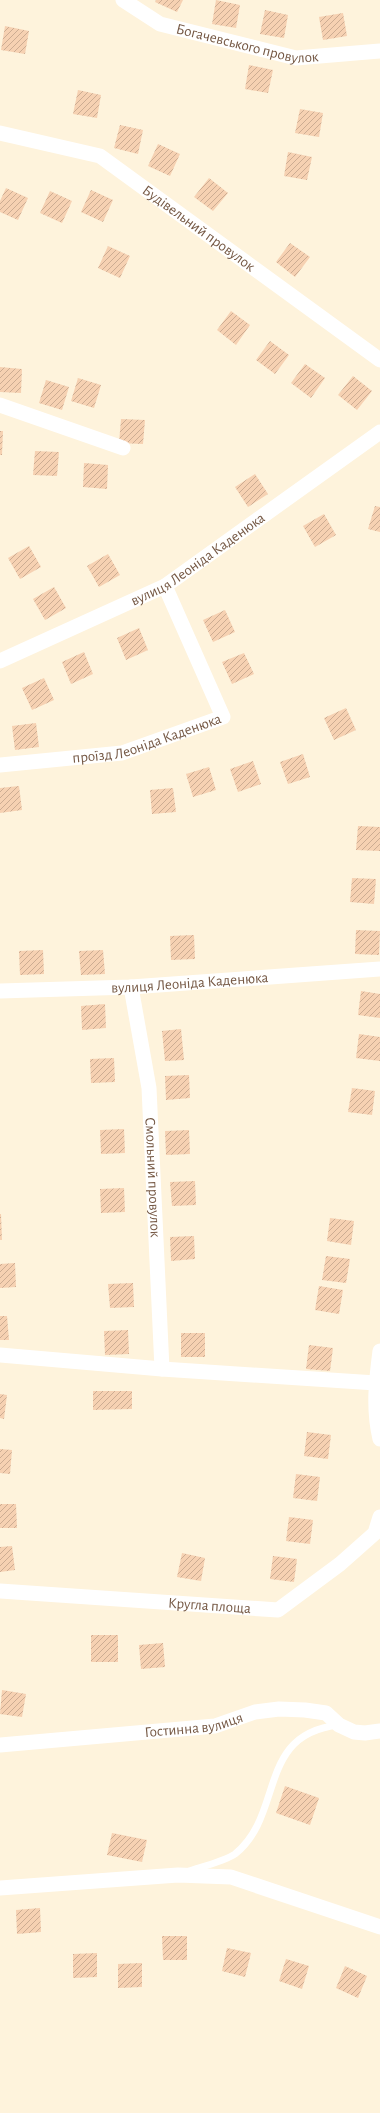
<svg xmlns="http://www.w3.org/2000/svg" width="380" height="2113" font-family="'Alegreya Sans',sans-serif">
<style>
.building{fill:url(#building-hatch)}
.lines{fill:none;stroke-linecap:round;stroke-linejoin:round}
.lane{stroke:#fff;stroke-width:7}
.street{stroke:#fff;stroke-width:15}
.labels{text-anchor:middle;dominant-baseline:central;stroke-width:4;stroke-linejoin:round;paint-order:stroke}
.street-label{font-size:15px;fill:#755844;stroke:#fff6e5}
</style>
<defs>
<pattern id="building-hatch" width="6" height="6" patternUnits="userSpaceOnUse"><rect width="6" height="6" fill="#f6d1b2"/><path d="M-1 1l2-2M0 6l6-6M5 7l2-2" fill="none" stroke="#ccac92"/></pattern>
</defs>
<rect width="100%" height="100%" fill="#fef3dc"/>
<!-- building -->
<g class="building">
<polygon points="156,0 183,0 177,12 155,2"/>
<polygon points="216,0 240,5 236,28 212,24"/>
<polygon points="265,10 288,15 284,38 260,34"/>
<polygon points="343,13 347,36 323,40 319,17"/>
<polygon points="5,26 29,31 25,54 1,50"/>
<polygon points="249,65 273,70 268,93 245,89"/>
<polygon points="78,90 101,95 97,118 73,114"/>
<polygon points="300,109 323,113 319,137 295,133"/>
<polygon points="120,125 143,130 138,154 114,148"/>
<polygon points="158,144 180,154 170,176 148,166"/>
<polygon points="288,152 312,157 307,180 284,176"/>
<polygon points="209,178 228,193 213,211 194,197"/>
<polygon points="6,188 28,198 18,220 0,212 0,201"/>
<polygon points="91,190 113,200 103,222 81,212"/>
<polygon points="50,191 72,201 62,223 40,213"/>
<polygon points="290,243 310,257 295,277 276,262"/>
<polygon points="108,246 130,256 120,278 98,268"/>
<polygon points="231,311 250,325 236,345 217,330"/>
<polygon points="270,341 289,355 275,374 256,360"/>
<polygon points="305,364 325,378 311,398 291,383"/>
<polygon points="0,367 22,369 21,393 0,392"/>
<polygon points="353,376 372,391 357,410 338,395"/>
<polygon points="78,378 101,385 94,408 71,401"/>
<polygon points="46,380 69,387 62,410 39,403"/>
<polygon points="121,419 145,420 143,444 119,443"/>
<polygon points="0,431 3,431 2,455 0,455"/>
<polygon points="35,451 59,452 57,476 33,475"/>
<polygon points="84,463 108,465 107,489 83,487"/>
<polygon points="255,474 268,494 248,507 235,487"/>
<polygon points="375,506 380,507 380,532 368,529"/>
<polygon points="324,514 336,535 315,547 303,526"/>
<polygon points="29,546 41,567 20,579 8,558"/>
<polygon points="108,554 120,575 99,587 87,566"/>
<polygon points="54,587 66,608 45,620 33,599"/>
<polygon points="225,610 235,632 213,642 203,620"/>
<polygon points="139,628 148,650 126,660 117,638"/>
<polygon points="84,652 93,674 71,684 62,662"/>
<polygon points="244,653 254,674 232,684 222,662"/>
<polygon points="44,678 54,700 32,710 22,688"/>
<polygon points="346,708 356,730 334,740 324,718"/>
<polygon points="36,723 39,747 15,750 12,726"/>
<polygon points="303,754 310,777 288,784 280,762"/>
<polygon points="253,761 261,784 238,792 230,769"/>
<polygon points="209,767 216,790 193,797 186,774"/>
<polygon points="19,786 22,810 0,813 0,788"/>
<polygon points="173,788 176,812 152,814 150,790"/>
<polygon points="358,826 380,827 380,851 356,850"/>
<polygon points="352,878 376,879 374,904 350,902"/>
<polygon points="356,930 380,931 379,955 355,954"/>
<polygon points="194,935 195,959 171,960 170,936"/>
<polygon points="43,950 44,974 20,975 19,951"/>
<polygon points="103,950 105,974 81,975 79,951"/>
<polygon points="361,991 380,994 380,1018 358,1015"/>
<polygon points="105,1004 106,1028 82,1030 81,1006"/>
<polygon points="181,1029 184,1060 165,1061 162,1031"/>
<polygon points="359,1034 380,1037 380,1061 356,1058"/>
<polygon points="114,1058 115,1082 91,1083 90,1059"/>
<polygon points="189,1075 190,1098 166,1100 165,1076"/>
<polygon points="352,1088 375,1091 372,1115 348,1112"/>
<polygon points="124,1129 125,1153 101,1154 100,1130"/>
<polygon points="189,1130 190,1154 166,1155 165,1131"/>
<polygon points="195,1181 196,1205 172,1206 170,1182"/>
<polygon points="124,1188 125,1212 101,1213 100,1189"/>
<polygon points="0,1214 1,1214 2,1240 0,1240"/>
<polygon points="330,1218 354,1221 351,1245 327,1241"/>
<polygon points="194,1236 195,1259 171,1261 170,1237"/>
<polygon points="326,1256 350,1259 346,1283 322,1280"/>
<polygon points="15,1263 16,1287 0,1288 0,1264"/>
<polygon points="133,1283 134,1307 110,1308 108,1284"/>
<polygon points="319,1286 343,1290 339,1314 315,1310"/>
<polygon points="0,1316 7,1316 9,1340 0,1340"/>
<polygon points="128,1330 129,1354 105,1355 104,1331"/>
<rect x="181" y="1333" width="24" height="24"/>
<polygon points="309,1345 333,1348 330,1371 306,1369"/>
<polygon points="93,1391 132,1391 132,1409 93,1410"/>
<polygon points="0,1394 7,1395 4,1419 0,1418"/>
<polygon points="307,1432 331,1435 328,1459 304,1456"/>
<polygon points="0,1449 12,1450 10,1474 0,1473"/>
<polygon points="296,1474 320,1477 317,1501 293,1498"/>
<polygon points="0,1504 16,1504 17,1528 0,1528"/>
<polygon points="289,1517 313,1520 310,1544 286,1541"/>
<polygon points="12,1546 15,1570 0,1572 0,1547"/>
<polygon points="182,1553 205,1558 201,1581 177,1577"/>
<polygon points="273,1556 297,1559 294,1582 270,1579"/>
<rect x="91" y="1635" width="27" height="27"/>
<polygon points="163,1643 165,1667 141,1669 139,1645"/>
<polygon points="2,1690 26,1694 22,1717 0,1714"/>
<polygon points="285,1786 319,1798 310,1825 276,1813"/>
<polygon points="112,1833 147,1840 142,1862 107,1855"/>
<polygon points="40,1908 41,1932 17,1934 16,1910"/>
<polygon points="162,1936 187,1936 187,1960 163,1960"/>
<polygon points="227,1948 251,1953 245,1977 222,1971"/>
<polygon points="97,1953 97,1977 73,1978 73,1954"/>
<polygon points="286,1959 309,1966 302,1989 279,1981"/>
<polygon points="142,1963 142,1987 118,1988 118,1964"/>
<polygon points="345,1966 367,1976 358,1998 336,1988"/>
</g>
<g class="lines">
<!-- lane -->
<path class="lane" d="M 189,1871 C 201,1867 225,1861 235,1854 C 285,1814 256,1734 339,1725"/>
<!-- street -->
<g class="street">
<path id="s1" d="M 123,0 L 160,24 L 296,58 L 380,51"/>
<path id="s2" d="M 0,133 L 100,156 L 380,360"/>
<polyline points="0,405 123,448"/>
<path id="s3" d="M 0,661 L 165,586 L 380,432"/>
<path id="s4" d="M 0,765 L 122,753 L 223,717 L 165,586"/>
<path id="s5" d="M 131,987 L 149,1088 L 162,1369"/>
<path id="s6" d="M 0,991 L 131,987 L 380,969"/>
<path d="M 380,1351 C 376,1381 373,1410 380,1439"/>
<polyline points="0,1355 162,1369 376,1383 380,1380"/>
<path id="s7" d="M 0,1591 L 278,1610 L 340,1564 L 375,1533 L 380,1517"/>
<path id="s8" d="M 0,1745 L 215,1726 L 255,1712 L 279,1709 L 305,1710 L 326,1713 L 339,1725 L 354,1732 L 365,1733 L 380,1731"/>
<polyline points="0,1888 178,1875 231,1877 380,1927"/>
</g>
</g>
<g class="labels">
<!-- street labels -->
<g class="street-label">
<text stroke="none"><textPath href="#s1" startOffset="134">Богачевського провулок</textPath></text>
<text stroke="none"><textPath href="#s2" startOffset="225">Будівельний провулок</textPath></text>
<text stroke="none"><textPath href="#s3" startOffset="223">вулиця Леоніда Каденюка</textPath></text>
<text stroke="none"><textPath href="#s4" startOffset="150">проїзд Леоніда Каденюка</textPath></text>
<text stroke="none"><textPath href="#s6" startOffset="190">вулиця Леоніда Каденюка</textPath></text>
<text stroke="none"><textPath href="#s5" startOffset="192">Смольний провулок</textPath></text>
<text stroke="none"><textPath href="#s7" startOffset="210">Кругла площа</textPath></text>
<text stroke="none"><textPath href="#s8" startOffset="195">Гостинна вулиця</textPath></text>
</g>
</g>
</svg>
